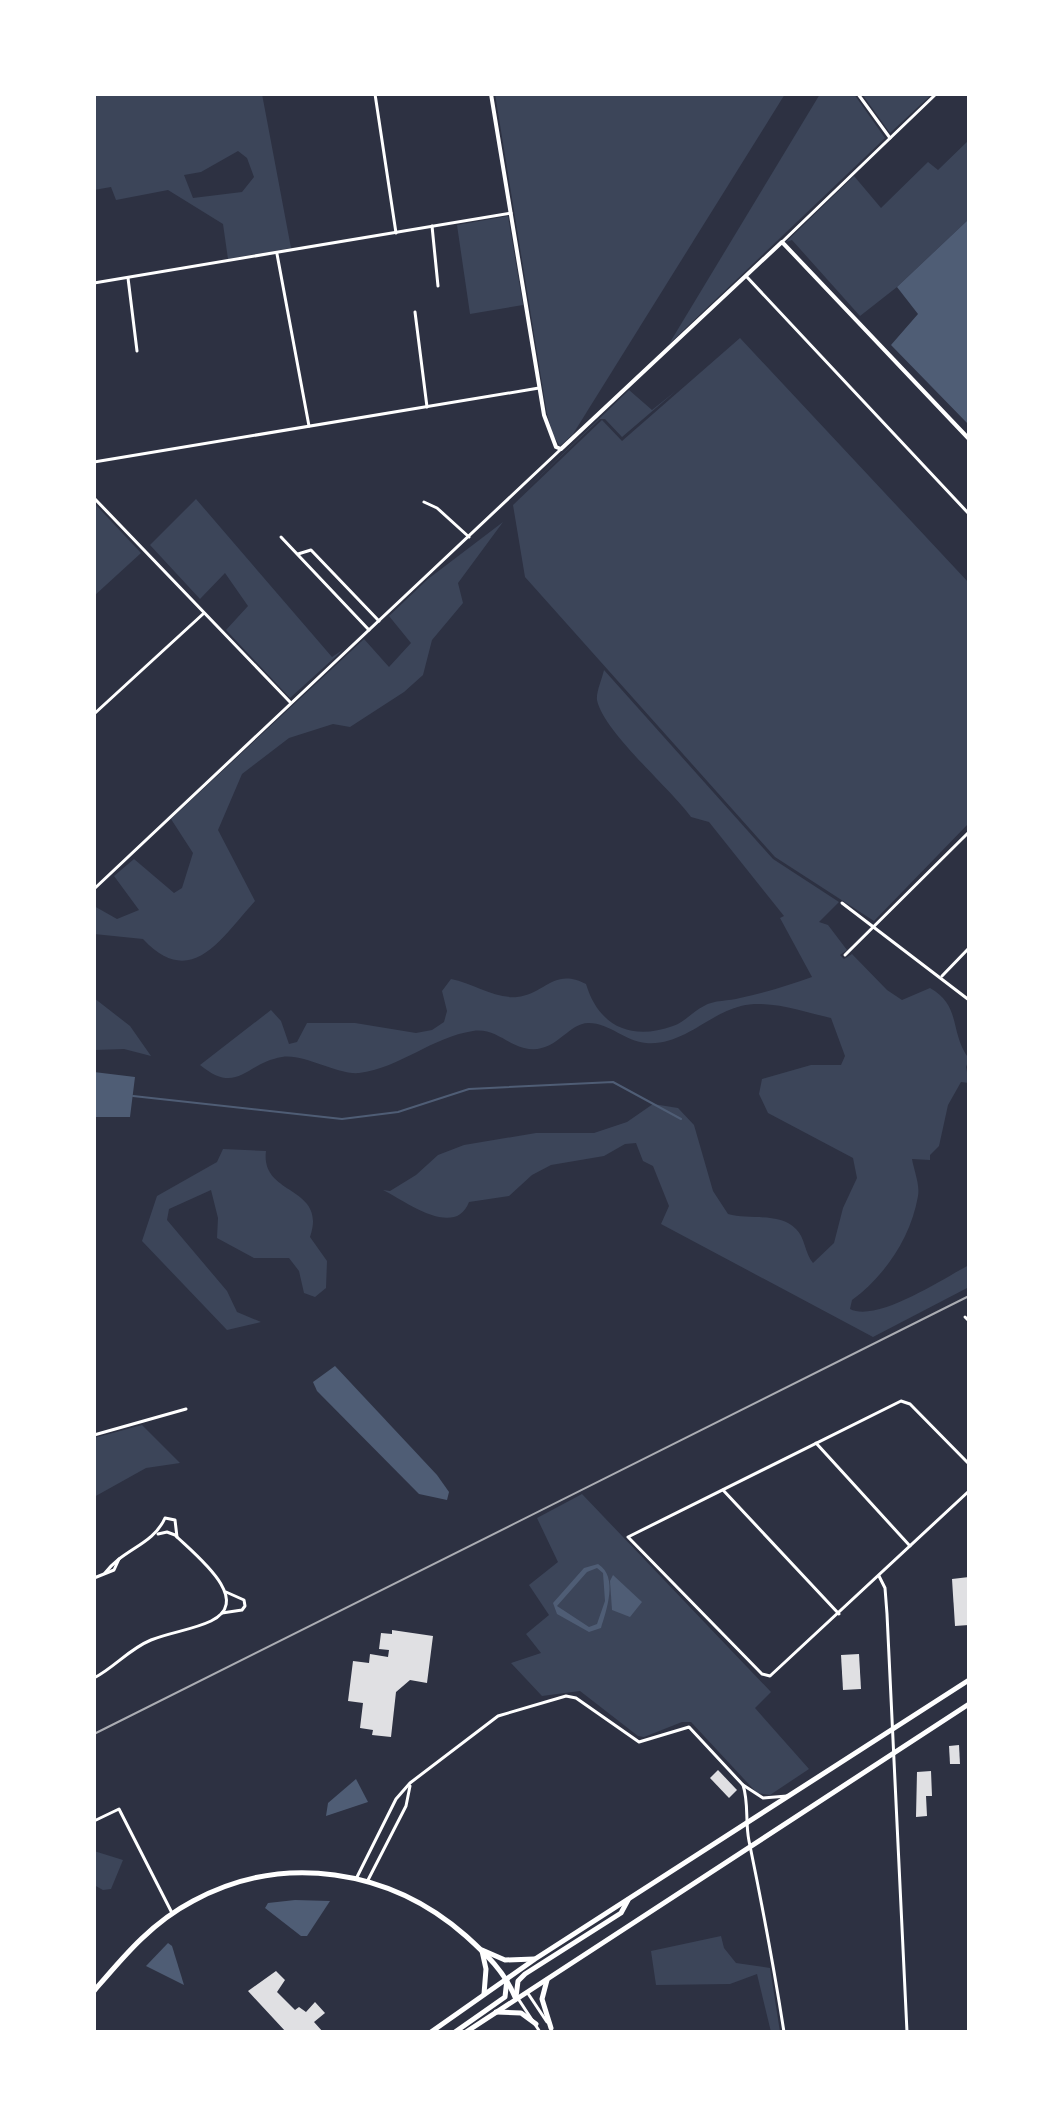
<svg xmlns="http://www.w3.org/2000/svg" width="1063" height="2126" font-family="'Source Sans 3',sans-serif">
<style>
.green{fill:#3c4559;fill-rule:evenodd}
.water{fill:#4f5d75;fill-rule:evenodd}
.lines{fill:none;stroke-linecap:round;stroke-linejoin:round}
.stream{stroke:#4f5d75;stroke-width:2}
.building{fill:#e0e0e3}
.minor{stroke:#fff;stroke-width:3}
.tertiary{stroke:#fff;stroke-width:4}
.secondary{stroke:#fff;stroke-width:5}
.primary{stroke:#fff;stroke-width:5}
.rail{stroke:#abadb3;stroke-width:2}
</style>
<rect width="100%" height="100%" fill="#2d3142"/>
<!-- green -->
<g class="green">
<path d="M 94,94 L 262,94 L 291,248 L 228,259 L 223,224 L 168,190 L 116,200 L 111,187 L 94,190 ZM 238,151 L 247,158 L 254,177 L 242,192 L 193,198 L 184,175 L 201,172 Z"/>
<polygon points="495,94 785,94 573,434 560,446 553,435 547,414"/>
<polygon points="820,94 854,94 885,138 669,344"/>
<polygon points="862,94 932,94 890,133"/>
<polygon points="969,140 969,219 897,287 860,316 792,240 786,242 854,176 881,208 928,162 938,170"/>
<polygon points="508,216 523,305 470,314 457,225"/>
<polygon points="740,338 969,583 969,823 874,921 775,857 525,577 513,505 602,420 622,441"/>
<polygon points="629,390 652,410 677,390 622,437 605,419 600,419 516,499"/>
<polygon points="196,499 332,657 344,649 290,698 226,630 248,606 225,573 200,599 150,545"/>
<polygon points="94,503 141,553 94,596"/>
<path d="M 503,522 L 458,583 L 463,603 L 432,640 L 423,675 L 404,692 L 350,727 L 333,724 L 289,738 L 242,774 L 218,830 L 255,901 C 220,940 191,990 143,939 L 94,934 L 94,906 L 117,919 L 139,910 L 114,876 L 134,859 L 174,893 L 182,888 L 193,853 L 171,819 L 364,639 L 389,667 L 411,643 L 389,616 L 428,579 Z"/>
<path d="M 604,670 L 773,859 L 839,902 L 819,922 L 828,925 L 847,950 L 840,955 L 844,959 L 852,954 L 887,990 L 902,1000 L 930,988 C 962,1006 949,1032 969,1059 L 966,1067 L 969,1083 L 961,1082 L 948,1105 L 939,1146 L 930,1155 L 930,1160 L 912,1159 C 914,1171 920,1184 918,1196 C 911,1237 885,1276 852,1300 L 850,1309 C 877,1323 944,1278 969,1265 L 969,1287 L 873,1337 L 661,1224 L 669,1206 L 653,1166 L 643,1161 L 636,1143 L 625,1144 L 604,1156 L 551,1165 L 532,1175 L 509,1196 L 469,1202 C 455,1239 405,1201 383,1190 L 390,1191 L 416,1175 L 438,1155 L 464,1145 L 536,1133 L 594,1133 L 627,1122 L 653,1104 L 678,1108 L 694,1125 L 713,1191 L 728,1214 C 749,1220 780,1212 796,1229 C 805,1237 805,1254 813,1263 L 834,1243 L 843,1208 L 857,1178 L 853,1158 L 768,1113 L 759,1094 L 762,1079 L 811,1065 L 841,1065 L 845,1056 L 831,1018 C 803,1012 769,999 741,1006 C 708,1014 683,1046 646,1043 C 627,1042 609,1023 589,1023 C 568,1022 555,1056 524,1048 C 505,1043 494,1028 473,1031 C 432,1037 400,1068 359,1073 C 337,1075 303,1053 282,1057 C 245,1063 238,1096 200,1065 L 271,1010 L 281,1021 L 289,1044 L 297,1042 L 307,1023 L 355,1023 L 416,1033 L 432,1030 L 444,1022 L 447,1011 L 442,991 L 451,979 C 473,983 495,999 517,997 C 545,994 554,967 586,984 C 599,1027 632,1041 673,1026 C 685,1022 693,1011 704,1006 C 713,1000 730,1001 740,998 C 765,993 789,985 812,977 L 780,918 L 784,916 L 709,822 L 691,817 C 670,788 603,731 597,700 C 596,692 602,679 604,670 Z"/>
<polygon points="94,998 130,1026 151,1056 124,1049 94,1050"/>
<path d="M 223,1149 L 266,1151 C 260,1197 328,1185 310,1237 L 327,1261 L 326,1288 L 315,1297 L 304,1293 L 299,1271 L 289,1258 L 254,1258 L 217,1238 L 218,1218 L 211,1190 L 169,1209 L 167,1220 L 227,1291 L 237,1312 L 261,1322 L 227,1330 L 142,1241 L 157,1196 L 217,1162 Z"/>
<polygon points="142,1425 180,1463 146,1468 94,1497 94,1438"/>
<polygon points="582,1494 771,1692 755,1708 809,1769 770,1795 757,1793 691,1722 682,1722 644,1737 638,1736 580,1691 542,1696 511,1663 541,1653 526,1634 549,1615 529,1585 558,1562 537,1518"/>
<polygon points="94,1851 123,1860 111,1889 103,1890 94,1885"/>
<polygon points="721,1936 724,1948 736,1963 770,1968 780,2032 771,2032 757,1974 730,1984 656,1985 651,1951"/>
</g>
<!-- water -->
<g class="water">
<polygon points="969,219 969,425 891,345 918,314 897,287"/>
<polygon points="94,1072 135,1077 130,1117 94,1117"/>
<polygon points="335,1366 437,1475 449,1492 447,1500 419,1494 317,1391 313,1382"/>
<path d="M 598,1564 C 619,1577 606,1611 601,1628 L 589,1632 L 557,1614 L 553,1603 L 584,1568 ZM 597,1568 L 603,1573 L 605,1601 L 597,1624 L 589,1627 L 557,1606 L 587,1572 Z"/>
<polygon points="613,1575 642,1602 630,1617 612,1610 610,1581"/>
<polygon points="356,1779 368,1802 326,1816 328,1803"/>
<polygon points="295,1900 330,1901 307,1936 301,1936 265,1908 268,1903"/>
<polygon points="168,1943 172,1946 184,1985 146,1966"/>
</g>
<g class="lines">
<!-- stream -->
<polyline class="stream" points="133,1096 342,1119 398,1112 469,1089 613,1082 681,1119"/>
</g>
<!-- building -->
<g class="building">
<polygon points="969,1577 969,1625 955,1626 952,1579"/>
<polygon points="392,1630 433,1636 427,1683 410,1680 396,1692 391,1737 372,1735 373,1730 360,1728 363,1703 348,1701 353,1661 369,1663 370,1654 388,1657 389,1650 379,1649 381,1633 392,1634"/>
<polygon points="859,1654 861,1689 843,1690 841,1655"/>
<polygon points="959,1745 960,1764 950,1764 949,1746"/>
<polygon points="718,1770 737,1790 729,1798 710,1778"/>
<polygon points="931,1771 932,1796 926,1796 927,1816 916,1817 917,1772"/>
<polygon points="276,1971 285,1980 277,1992 295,2010 299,2007 306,2012 315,2002 325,2013 314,2022 323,2032 286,2032 248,1991"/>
</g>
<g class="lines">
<!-- minor -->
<g class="minor">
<polyline points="375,94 396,233"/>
<polyline points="858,94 890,138"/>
<polyline points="432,226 438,286"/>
<polyline points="782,242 936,94"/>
<polyline points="277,254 309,426"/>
<polyline points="746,276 969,514"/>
<polyline points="128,278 137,351"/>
<polyline points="94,283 511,213"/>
<polyline points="415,312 427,407"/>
<polyline points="94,462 539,388"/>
<polyline points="94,498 290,702"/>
<polyline points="424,502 437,508 469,537"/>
<polyline points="281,537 369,630"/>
<polyline points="298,554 311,550 379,621"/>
<polyline points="94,714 203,614"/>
<polyline points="94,889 560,450"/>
<polyline points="842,903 969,1000"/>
<polyline points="845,955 969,832"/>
<polyline points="942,976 969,948"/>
<polyline points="965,1317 969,1321"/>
<polyline points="94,1435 186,1409"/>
<polyline points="816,1443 910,1546"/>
<polyline points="969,1464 910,1404 901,1401 628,1537 762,1674 770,1676 969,1491"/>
<polyline points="723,1490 839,1614"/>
<path d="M 105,1573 C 123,1549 153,1545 165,1518 L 175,1520 L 177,1537"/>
<polyline points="879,1576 885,1588 887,1614 907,2032"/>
<polyline points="94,1578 114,1570 119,1559"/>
<polyline points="222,1613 242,1610 245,1606 244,1600 226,1592"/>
<path d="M 94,1678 C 115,1667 129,1649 151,1640 C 171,1632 192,1630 211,1621 C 255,1600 193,1553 175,1535 L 167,1532 L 158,1534"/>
<polyline points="743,1785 763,1798 787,1796"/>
<polyline points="94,1821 119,1809 172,1913"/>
<path d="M 357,1877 L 396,1799 L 410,1783 L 498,1716 L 566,1696 L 576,1698 L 639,1742 L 689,1727 L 743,1785 C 749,1803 745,1822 749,1841 C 762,1904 774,1968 784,2032"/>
<polyline points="368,1880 406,1806 410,1786"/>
<polyline points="527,1992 547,2022"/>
<polyline points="519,2000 540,2032"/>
</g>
<!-- tertiary -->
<polyline class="tertiary" points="491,94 544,415 556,447 561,449 782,242 969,439"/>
<!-- secondary -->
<path class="secondary" d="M 94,1991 C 124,1956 151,1923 193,1901 C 283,1852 390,1869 466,1936 C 487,1955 504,1971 515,1997"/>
<!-- primary -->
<g class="primary">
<polyline points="482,1950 505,1960 534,1959"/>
<polyline points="482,1951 486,1969 484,1994"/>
<polyline points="547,1980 542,1999 551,2028"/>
<polyline points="516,1997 518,1981 525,1974 621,1913 628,1900"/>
<polyline points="496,2012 521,2013 536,2024"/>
<polyline points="431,2032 535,1959 969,1680"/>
<polyline points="455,2032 505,1997 507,1979"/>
<polyline points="466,2032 969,1704"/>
</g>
<!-- rail -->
<polyline class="rail" points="94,1734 969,1296"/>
</g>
<!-- border -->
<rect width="1063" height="2126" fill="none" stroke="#ffffff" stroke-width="192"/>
</svg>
